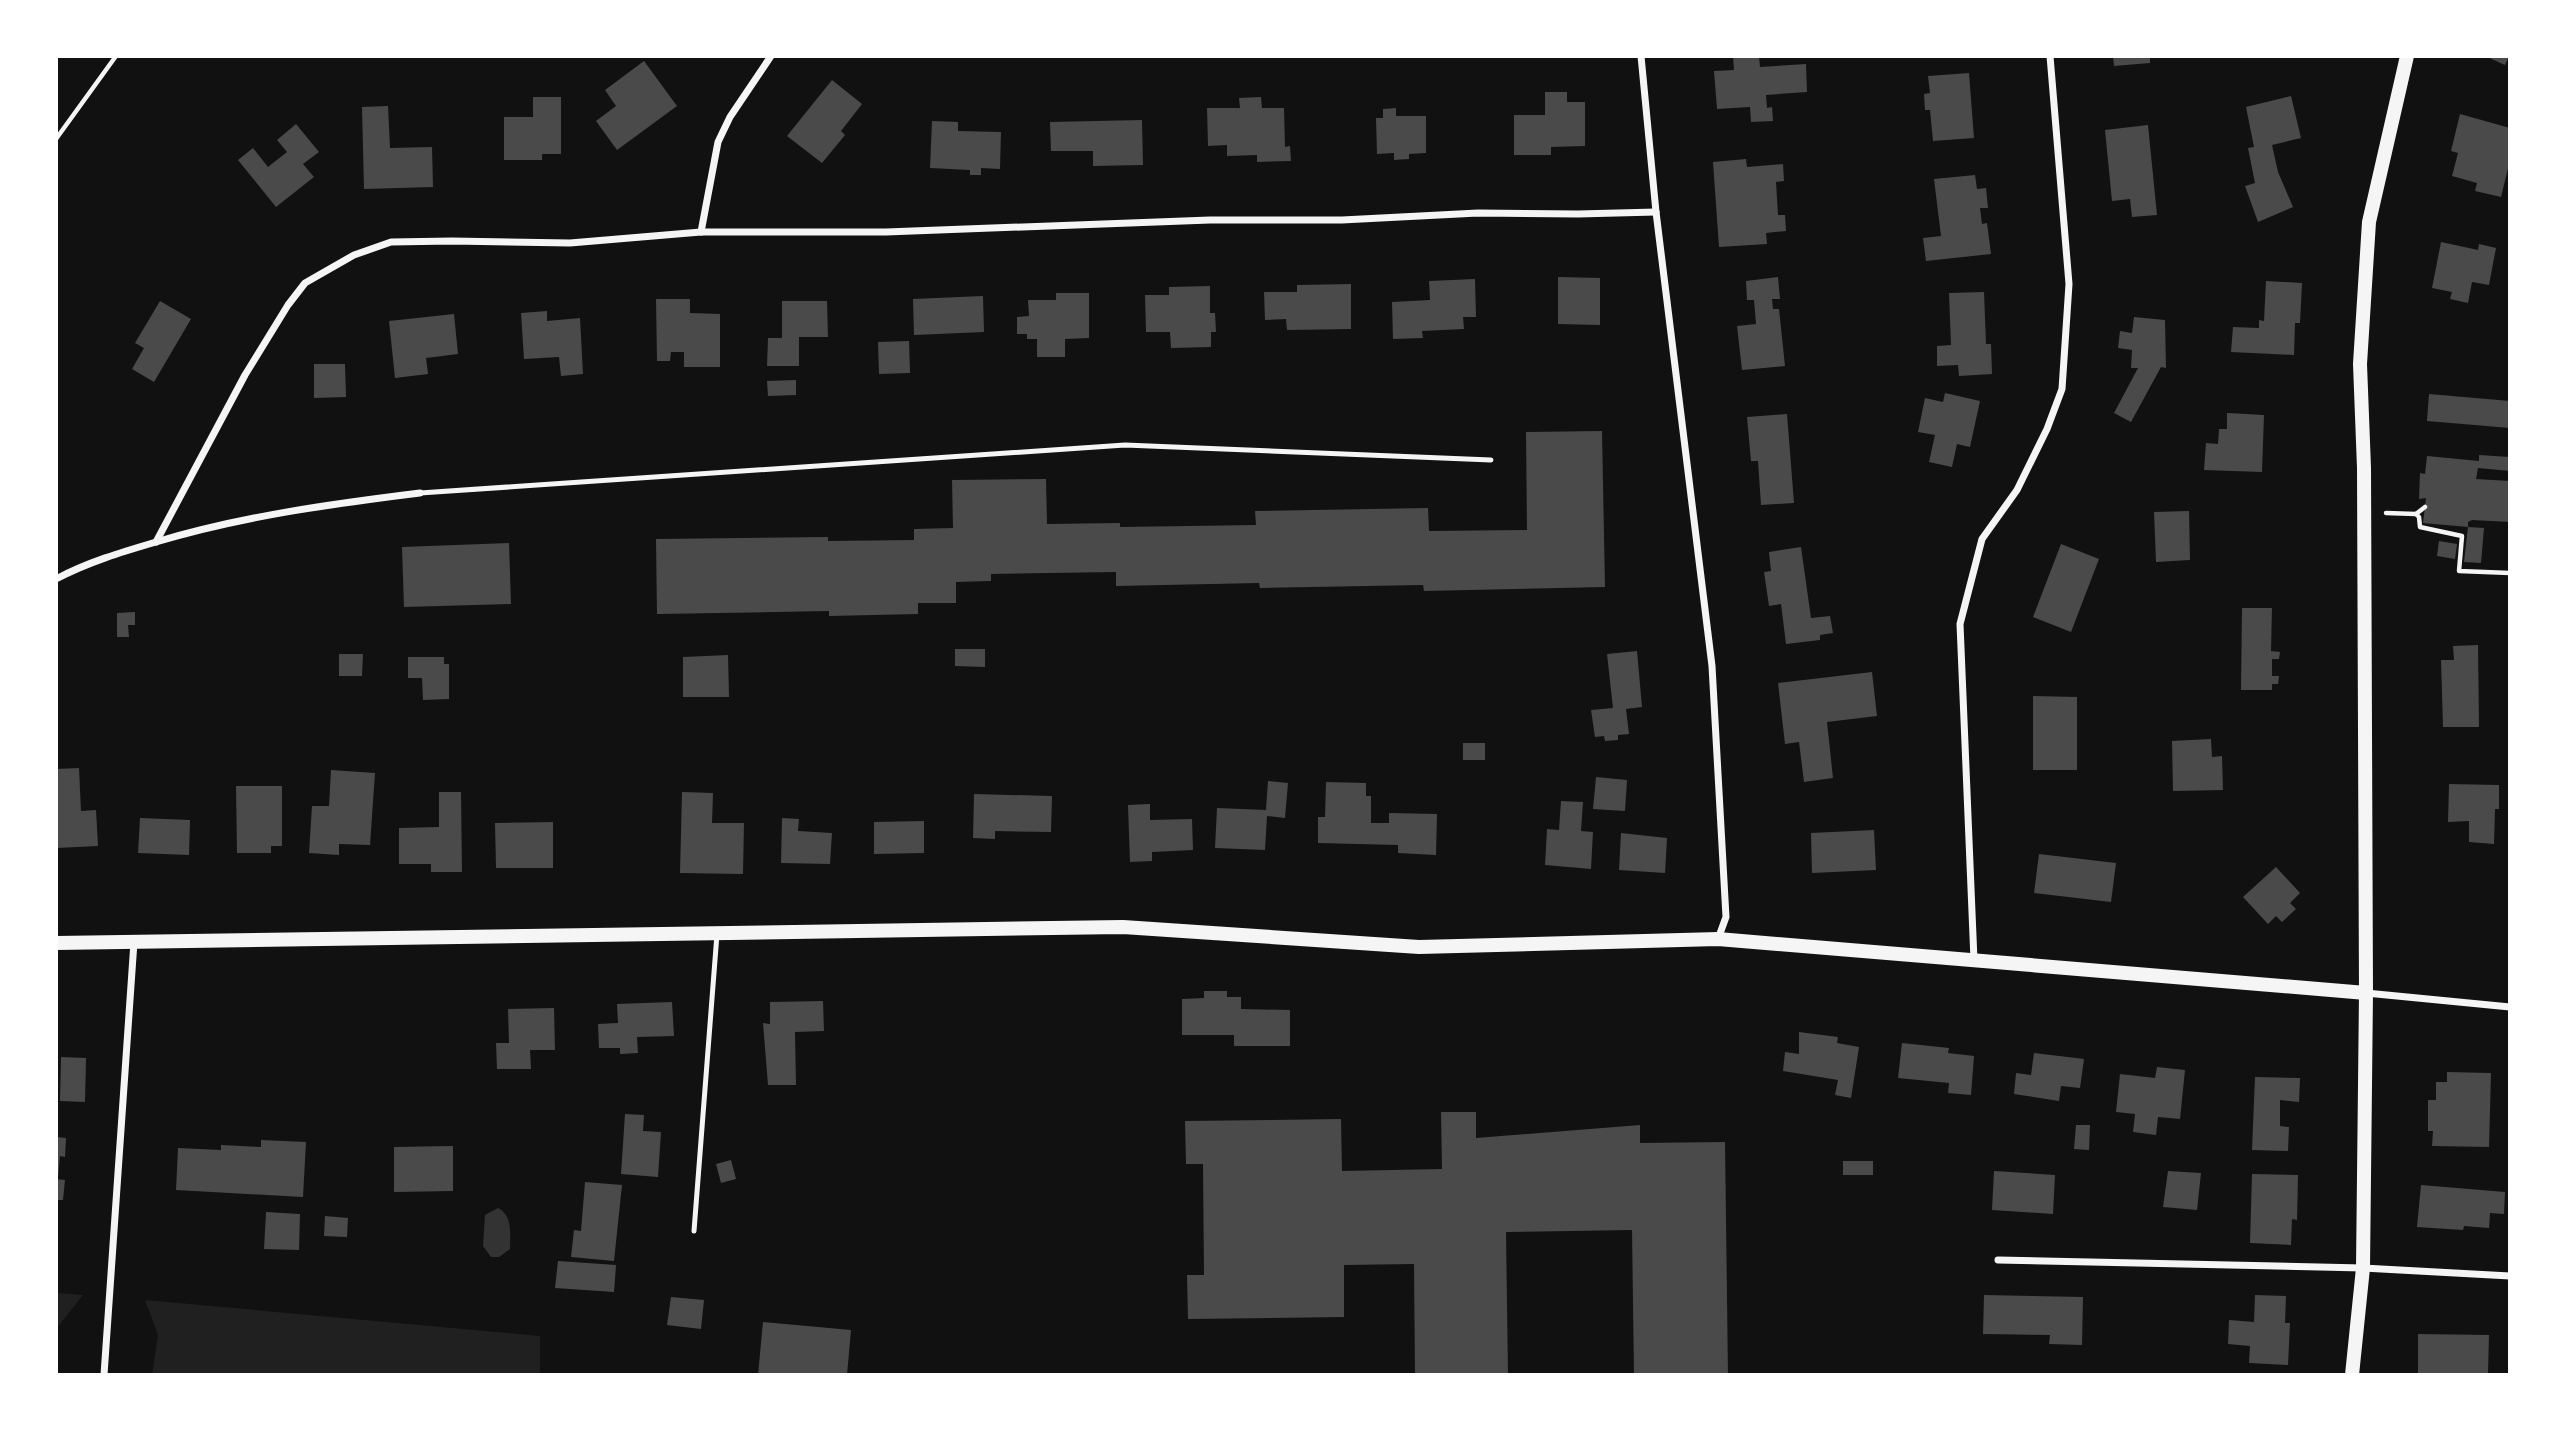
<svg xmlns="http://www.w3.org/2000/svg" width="2566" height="1431" font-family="Rubik,sans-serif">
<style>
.green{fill:#202020}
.water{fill:#333}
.building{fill:#4a4a4a}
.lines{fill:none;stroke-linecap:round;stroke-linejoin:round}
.path{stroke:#f5f5f5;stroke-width:4.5}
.service{stroke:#f5f5f5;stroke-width:5}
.minor{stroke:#f5f5f5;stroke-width:7}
.secondary{stroke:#f5f5f5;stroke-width:14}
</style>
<rect width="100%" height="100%" fill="#111"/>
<!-- green -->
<g class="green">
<polygon points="56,1293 83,1295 56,1329"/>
<polygon points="145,1300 540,1336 540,1375 152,1375 158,1335"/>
</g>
<!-- water -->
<path class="water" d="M 498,1208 C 513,1216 510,1233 510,1249 L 499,1257 L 491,1257 L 483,1246 L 485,1215 Z"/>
<!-- building -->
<g class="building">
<polygon points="1733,56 1759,56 1760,67 1806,64 1807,92 1766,95 1767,108 1772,107 1773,121 1751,122 1750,107 1717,109 1714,71 1734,70"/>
<polygon points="2113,56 2150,56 2150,63 2114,66"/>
<polygon points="2485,56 2509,56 2505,65"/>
<polygon points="644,61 677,106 617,150 596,121 616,106 605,90"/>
<polygon points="1969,73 1974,138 1933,141 1930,110 1925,110 1924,94 1930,93 1928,76"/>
<polygon points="832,80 862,104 841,131 845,135 822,163 787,136"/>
<polygon points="1545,92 1567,92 1567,102 1585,102 1585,146 1551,147 1551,155 1514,155 1514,115 1545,115"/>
<polygon points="2291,96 2301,138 2272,145 2278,172 2293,207 2258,222 2245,186 2255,183 2248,148 2254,147 2246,107"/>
<polygon points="533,97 561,97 561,154 542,154 542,160 504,160 504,117 533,117"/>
<polygon points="1261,97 1262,108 1284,108 1285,147 1290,146 1291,161 1257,162 1257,155 1227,156 1227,145 1208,146 1207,108 1240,108 1239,98"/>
<polygon points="388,106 390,148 432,147 433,187 364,189 362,107"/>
<polygon points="1396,108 1396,116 1426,116 1426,153 1409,154 1409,159 1394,160 1394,153 1377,154 1376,118 1383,118 1383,109"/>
<polygon points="2460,114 2510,128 2510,160 2501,197 2475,191 2477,183 2452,176 2458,153 2451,151"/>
<polygon points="1142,120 1143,165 1093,166 1093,151 1051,151 1050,122"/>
<polygon points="932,121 958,122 958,131 1001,132 1000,169 981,168 981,175 970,175 970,170 930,168"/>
<polygon points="296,124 319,152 303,164 314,177 276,207 238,160 253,148 268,167 287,152 277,140"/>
<polygon points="2148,125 2157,215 2132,217 2130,199 2112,201 2105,130"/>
<polygon points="1746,159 1747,167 1783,164 1784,181 1776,182 1778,215 1785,215 1786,231 1766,233 1767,244 1719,247 1713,162"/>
<polygon points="1975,175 1977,189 1986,188 1988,208 1980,208 1982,224 1987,223 1991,254 1926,261 1923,238 1941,236 1934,179"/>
<polygon points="2441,242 2478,250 2479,244 2496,248 2489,285 2472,282 2468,303 2450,299 2452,292 2432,288"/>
<polygon points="1558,277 1600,278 1600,325 1558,324"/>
<polygon points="1778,277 1780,299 1772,299 1773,309 1779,309 1785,366 1742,370 1737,326 1756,324 1754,300 1747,300 1746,281"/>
<polygon points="1475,279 1476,317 1463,317 1464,329 1422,331 1423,338 1393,339 1392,302 1430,300 1429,281"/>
<polygon points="2266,281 2302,283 2300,323 2295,323 2294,355 2231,352 2233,327 2259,328 2259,320 2264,321"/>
<polygon points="1351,284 1351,329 1287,330 1286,319 1265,320 1264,292 1297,292 1297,285"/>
<polygon points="1210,286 1210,313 1215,313 1216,332 1211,332 1211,347 1171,348 1170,332 1146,332 1145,295 1169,295 1169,287"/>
<polygon points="1984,292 1986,344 1991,344 1992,374 1959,376 1958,365 1937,366 1937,346 1951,345 1949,293"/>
<polygon points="1056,293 1089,293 1089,338 1065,339 1065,357 1037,357 1037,339 1027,339 1027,334 1017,334 1017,317 1029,316 1028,300 1056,300"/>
<polygon points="983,296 984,332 914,335 913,299"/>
<polygon points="656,299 690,299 690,313 720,314 720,367 684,367 684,352 671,352 670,361 657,361"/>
<polygon points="160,301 191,319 154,382 132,369 144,348 135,343"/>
<polygon points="782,301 827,301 828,337 799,337 799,366 767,366 768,338 782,338"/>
<polygon points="547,311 547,321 580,318 583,374 561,376 559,357 524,359 521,313"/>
<polygon points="454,314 458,354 426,358 428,374 395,378 389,321"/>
<polygon points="2134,317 2165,320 2166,368 2161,367 2131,422 2114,413 2138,368 2131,368 2132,350 2118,348 2120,331 2132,333"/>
<polygon points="909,341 910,373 879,374 878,342"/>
<polygon points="314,364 345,364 346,397 314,398"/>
<polygon points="796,380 796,395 768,396 767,381"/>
<polygon points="1945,393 1980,401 1970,447 1957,444 1952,467 1929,462 1935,435 1918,432 1925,398 1943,402"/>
<polygon points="2429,394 2510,401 2510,428 2427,421"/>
<polygon points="2227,413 2264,415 2262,472 2204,470 2206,443 2218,444 2219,429 2227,429"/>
<polygon points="1787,414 1794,503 1761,505 1758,461 1751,461 1747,417"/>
<polygon points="1602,431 1605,587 1424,591 1423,585 1260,588 1259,583 1116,586 1116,572 991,574 991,581 956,582 956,603 918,603 918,614 829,616 829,611 657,614 656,539 828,537 828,541 914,540 914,529 953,528 952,480 1046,479 1047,524 1120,523 1120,527 1256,525 1255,511 1428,508 1429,531 1527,530 1526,432"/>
<polygon points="2479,455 2510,457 2510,471 2478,468 2476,479 2510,481 2510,522 2472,520 2468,522 2468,527 2423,523 2426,498 2419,499 2420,473 2425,474 2427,456 2479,461"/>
<polygon points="2189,511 2190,560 2156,562 2154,512"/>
<polygon points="2468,527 2484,528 2481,563 2464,562"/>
<polygon points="2439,541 2457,544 2455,559 2437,556"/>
<polygon points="509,543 511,604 404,607 402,547"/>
<polygon points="2061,544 2099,559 2071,632 2033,617"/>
<polygon points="1801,547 1811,618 1830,616 1833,633 1820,635 1820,640 1786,644 1781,604 1769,606 1764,572 1771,571 1769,552"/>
<polygon points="2242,608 2272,608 2271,651 2280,652 2279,659 2272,659 2272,676 2279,676 2278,684 2272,684 2272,690 2241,690"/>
<polygon points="135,612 135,625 128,625 129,637 117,637 117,613"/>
<polygon points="2478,645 2479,727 2443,727 2441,660 2454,660 2453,646"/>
<polygon points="955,649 985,649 985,667 955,666"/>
<polygon points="1637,651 1642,707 1626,709 1629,734 1618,735 1618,740 1605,741 1604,736 1595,737 1591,710 1613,708 1607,654"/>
<polygon points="339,654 363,654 362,676 339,676"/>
<polygon points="728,655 729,697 683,697 683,657"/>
<polygon points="408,657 444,657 444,664 449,664 449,699 423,700 422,678 408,678"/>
<polygon points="1872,672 1877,716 1827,722 1833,778 1804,782 1799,742 1785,744 1778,683"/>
<polygon points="2033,696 2077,697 2077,770 2033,770"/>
<polygon points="2211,739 2212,757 2222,756 2223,790 2173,791 2172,741"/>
<rect x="1463" y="743" width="22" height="17"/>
<polygon points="79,768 81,811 96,810 98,846 56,848 56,769"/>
<polygon points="331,770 375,773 370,845 339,844 339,855 309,853 312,806 329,806"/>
<polygon points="1596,777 1627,780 1625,811 1593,809"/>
<polygon points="1268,781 1288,783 1285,818 1267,816 1265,850 1215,848 1217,808 1266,810"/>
<polygon points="1326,782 1366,783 1366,796 1371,796 1371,823 1389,823 1389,813 1437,814 1436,855 1398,853 1398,845 1318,843 1318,817 1325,817"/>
<polygon points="2449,784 2499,785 2499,809 2495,809 2494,844 2469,842 2469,821 2448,822"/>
<polygon points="236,786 282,786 282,846 271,846 271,853 237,853"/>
<polygon points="439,792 461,792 462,872 431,872 431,864 399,864 399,828 439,827"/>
<polygon points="682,792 713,793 712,823 744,823 743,874 680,873"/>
<polygon points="974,794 1052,796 1051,832 995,831 995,839 973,838"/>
<polygon points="1561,801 1583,802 1581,831 1593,832 1591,869 1545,865 1547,829 1559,830"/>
<polygon points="1150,804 1150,820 1192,819 1193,850 1152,852 1152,861 1130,862 1128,805"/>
<polygon points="140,818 190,820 189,855 138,853"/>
<polygon points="782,818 799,819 798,831 832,833 830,864 781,863"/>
<polygon points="924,821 924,853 874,854 874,822"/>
<polygon points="553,822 553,868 496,868 495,823"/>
<polygon points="1874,830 1876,870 1812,873 1811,833"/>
<polygon points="1621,833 1667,838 1665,873 1619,870"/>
<polygon points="2039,854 2116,863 2111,902 2034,893"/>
<polygon points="2276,867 2300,893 2290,903 2296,909 2282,922 2276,916 2268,924 2243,897"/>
<polygon points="1204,991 1227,991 1227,997 1241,997 1241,1009 1290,1010 1290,1046 1234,1046 1234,1035 1182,1035 1182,999 1204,998"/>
<polygon points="823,1001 824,1031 795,1032 796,1085 768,1085 763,1023 770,1024 770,1002"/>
<polygon points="672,1002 674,1036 637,1037 638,1053 620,1054 620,1048 599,1048 598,1024 618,1023 617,1004"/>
<polygon points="554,1008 555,1050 530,1050 531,1069 497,1069 496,1043 509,1043 508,1009"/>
<polygon points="1799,1032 1838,1037 1837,1043 1859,1047 1851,1098 1835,1095 1838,1080 1783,1071 1785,1052 1799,1054"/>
<polygon points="1902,1043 1949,1048 1948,1053 1974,1056 1971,1095 1948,1093 1949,1083 1898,1078"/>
<polygon points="2034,1053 2084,1059 2080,1088 2061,1086 2059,1101 2014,1094 2016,1073 2031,1075"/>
<polygon points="61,1057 86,1058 85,1102 60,1101"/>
<polygon points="2157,1067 2185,1070 2180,1119 2158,1117 2156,1135 2133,1132 2135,1114 2116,1112 2120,1074 2155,1078"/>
<polygon points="2447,1072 2491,1073 2489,1147 2432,1146 2433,1131 2428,1131 2428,1100 2436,1100 2436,1082 2447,1082"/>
<polygon points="2255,1077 2300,1078 2299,1102 2280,1100 2280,1126 2289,1127 2288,1151 2252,1150"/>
<polygon points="1441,1112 1476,1112 1476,1138 1640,1125 1640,1143 1725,1142 1728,1375 1634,1375 1632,1230 1506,1232 1508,1375 1415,1375 1414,1264 1344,1265 1344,1317 1188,1319 1187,1275 1204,1275 1203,1164 1186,1164 1185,1121 1341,1119 1342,1171 1442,1169"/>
<polygon points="625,1114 644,1115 643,1131 661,1132 658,1177 621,1174"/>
<polygon points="2076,1125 2090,1125 2089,1150 2074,1149"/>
<polygon points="56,1137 66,1138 65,1157 60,1156 58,1178 56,1178"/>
<polygon points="261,1140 306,1142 303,1197 176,1190 178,1148 221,1150 221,1145 261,1147"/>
<polygon points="453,1146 453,1191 394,1192 394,1147"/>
<polygon points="731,1160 736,1179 721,1183 716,1164"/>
<rect x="1843" y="1161" width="30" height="14"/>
<polygon points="1994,1171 2055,1175 2053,1214 1992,1210"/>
<polygon points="2168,1171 2201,1173 2197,1210 2163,1207"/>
<polygon points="2252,1174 2298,1175 2297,1220 2292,1219 2291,1245 2250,1243"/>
<polygon points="56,1179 65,1180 63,1200 56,1200"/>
<polygon points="585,1182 622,1185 614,1261 571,1257 574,1230 581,1231"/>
<polygon points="2421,1185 2505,1192 2504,1214 2490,1213 2489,1228 2464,1226 2463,1230 2417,1227"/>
<polygon points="266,1212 300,1214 299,1250 264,1249"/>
<polygon points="325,1216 348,1218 347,1237 324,1236"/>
<polygon points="558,1261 616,1265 614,1292 555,1288"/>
<polygon points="1984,1295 2083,1297 2082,1345 2049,1344 2050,1335 1983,1334"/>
<polygon points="2255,1295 2286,1296 2285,1323 2290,1323 2288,1365 2249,1363 2250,1346 2228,1344 2229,1320 2254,1322"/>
<polygon points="671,1297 704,1300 701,1329 667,1325"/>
<polygon points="763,1322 851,1330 847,1375 758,1375"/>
<polygon points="2418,1334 2489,1335 2488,1374 2418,1373"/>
</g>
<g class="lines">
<!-- path -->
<g class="path">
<polyline points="56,139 116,56"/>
<polyline points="2386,513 2416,514 2425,507"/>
<polyline points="2416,514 2419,517 2420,527 2462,536 2459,571 2510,573"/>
</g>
<!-- service -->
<g class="service">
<polyline points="420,493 1125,445 1491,460"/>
<polyline points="694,1231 717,934"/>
</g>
<!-- minor -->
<g class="minor">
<polyline points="1641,56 1656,212 1712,666 1726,917 1718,939"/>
<polyline points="701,232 718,142 730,117 771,56"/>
<polyline points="156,542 245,375 288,305 305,283 354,255 391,242 452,241 570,243 701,232 886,232 1210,220 1342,220 1478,213 1578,214 1656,212"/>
<path d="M 56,579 C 88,562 122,552 156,542 C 243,516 331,504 420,493"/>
<polyline points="1974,960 1960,624 1982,539 2017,490 2047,429 2062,389 2069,284 2050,56"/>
<polyline points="2366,993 2510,1007"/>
<polyline points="1998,1260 2363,1268 2510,1276"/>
<polyline points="104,1375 134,942"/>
</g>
<!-- secondary -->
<g class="secondary">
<polyline points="56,943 1123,927 1419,947 1718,939 2366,993"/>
<polyline points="2352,1375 2363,1268 2366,993 2364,468 2360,364 2369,222 2407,56"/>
</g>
</g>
<!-- border -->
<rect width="2566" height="1431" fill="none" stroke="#ffffff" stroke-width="116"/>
</svg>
